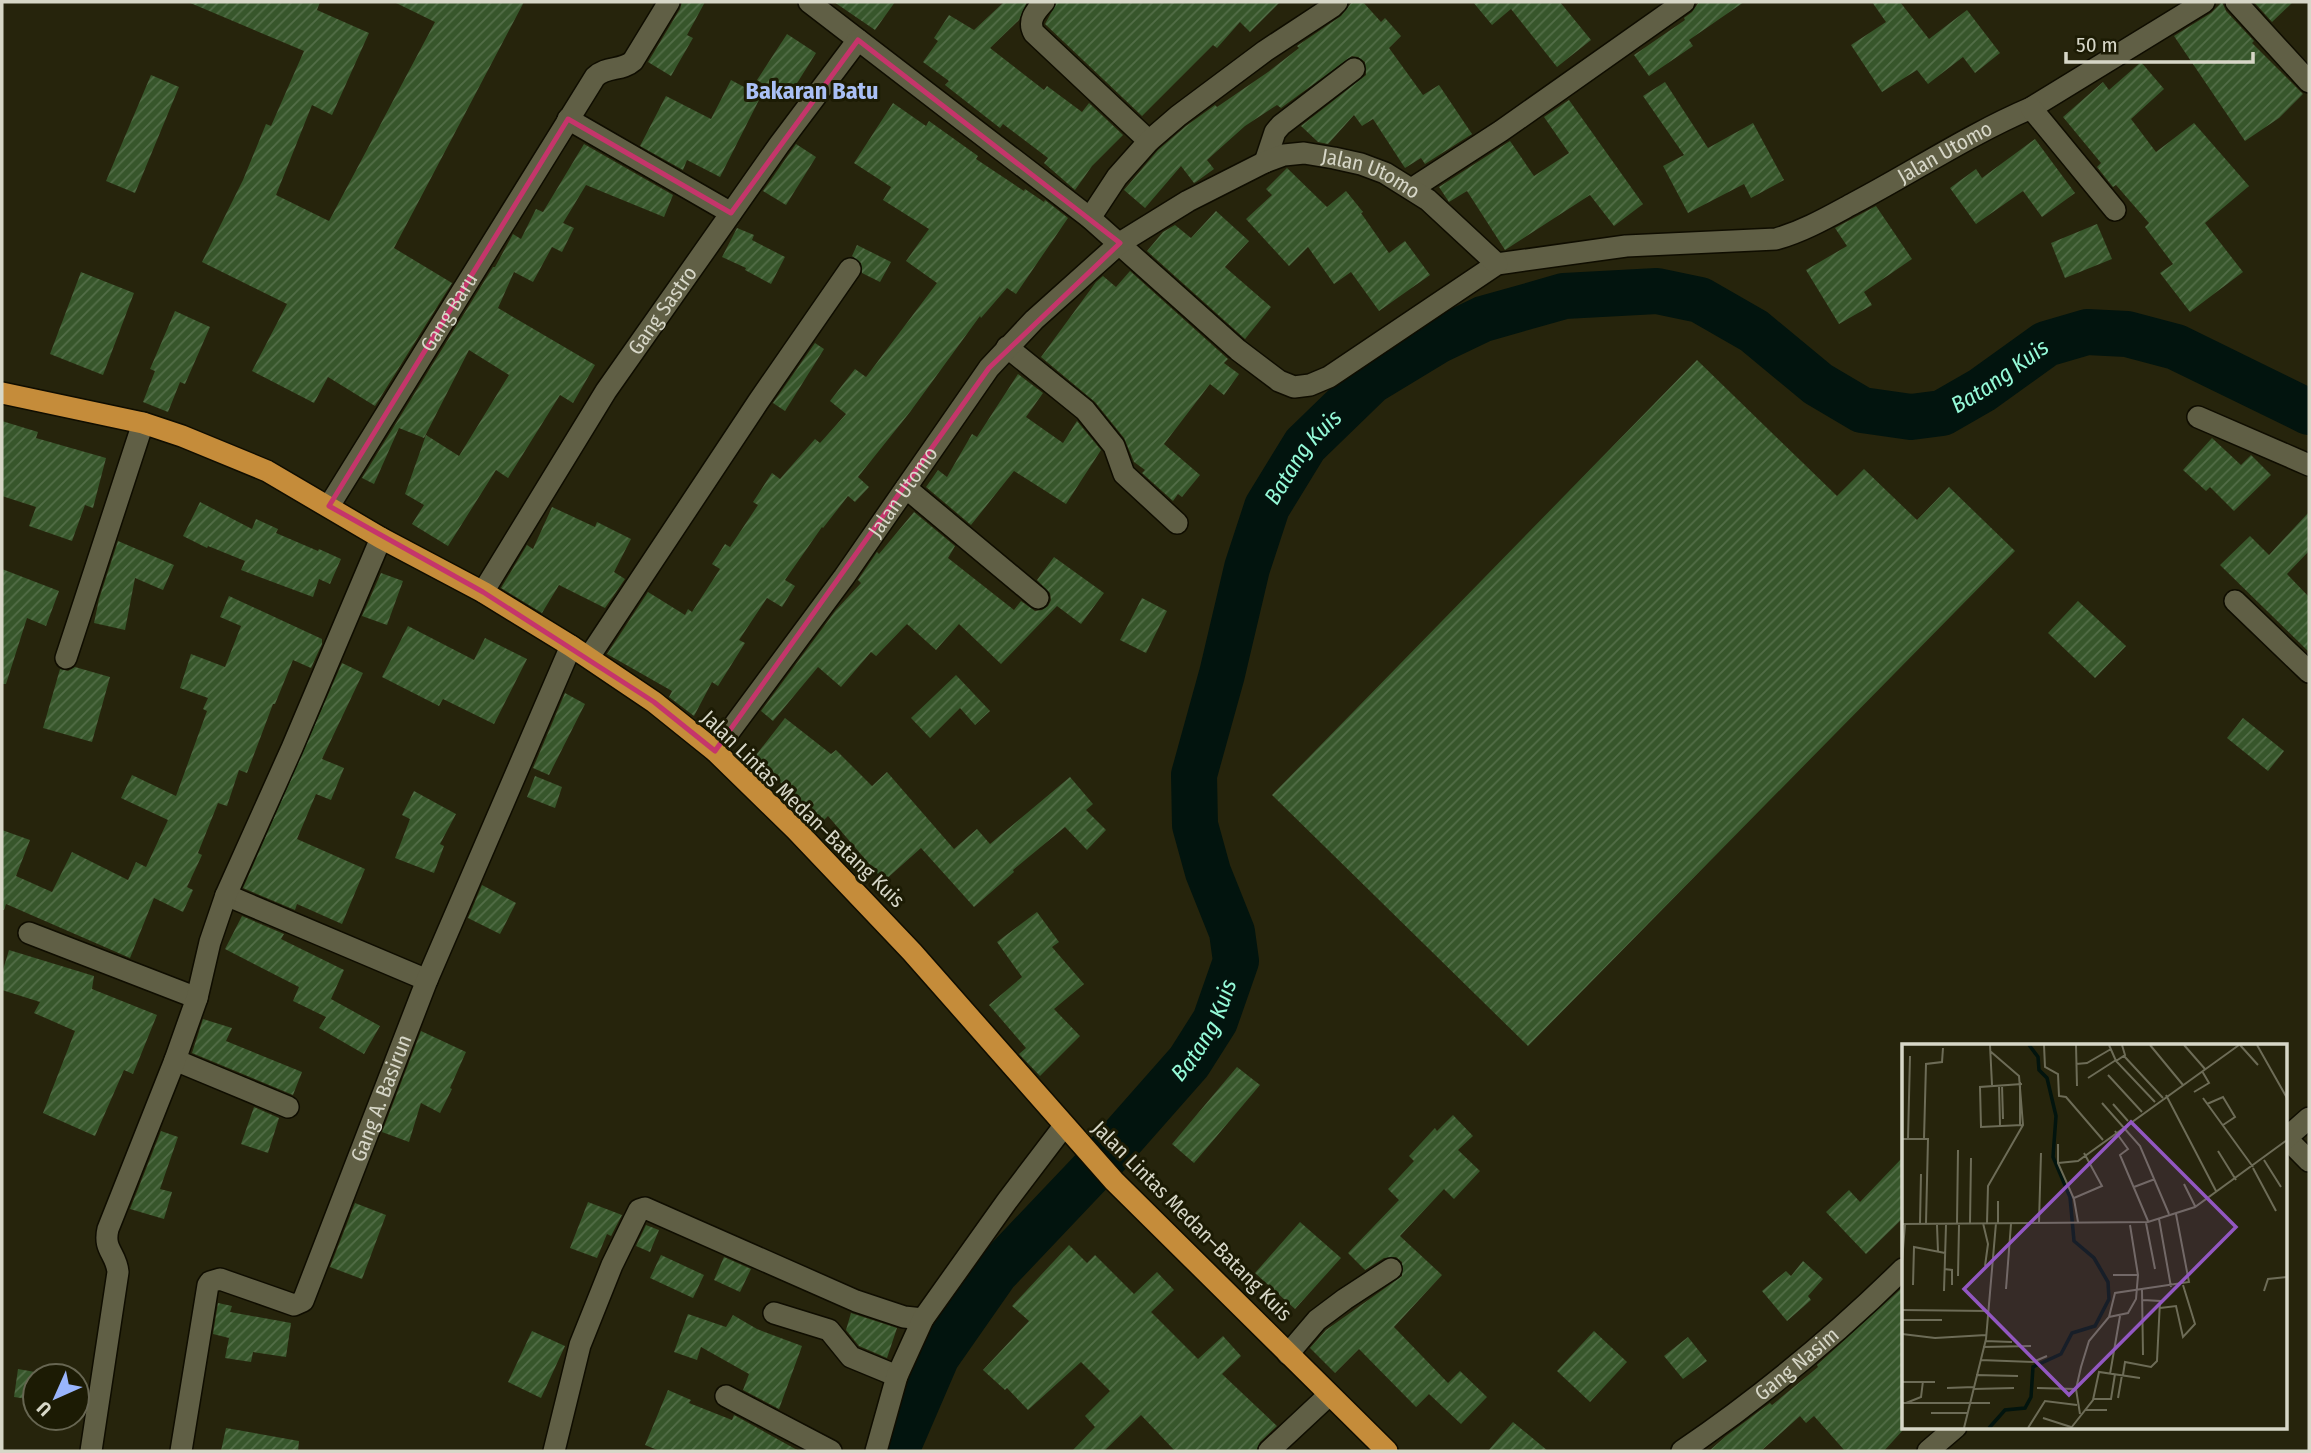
<svg xmlns="http://www.w3.org/2000/svg" width="2311" height="1453" font-family="'Fira Sans Condensed',sans-serif">
<style>
.lines{fill:none;stroke-linecap:round;stroke-linejoin:round}
.river{stroke:#02140e;stroke-width:46}
.building{fill:url(#building-hatch)}
.minor-casing{stroke:#0f0d00;stroke-width:24}
.highway-casing{stroke:#0f0d00;stroke-width:24}
.minor{stroke:#605f45;stroke-width:21}
.highway{stroke:#c58c3a;stroke-width:21}
.marked{fill:none;stroke:#c5356b;stroke-width:5;stroke-linejoin:round}
.labels{text-anchor:middle;dominant-baseline:central;stroke-width:6;stroke-linejoin:round;paint-order:stroke}
.street-label{font-size:21px;fill:#d7d7c8;stroke:#1c1b04}
.water-label{font-size:23px;font-style:italic;fill:#95fad8;stroke:#1c1b04}
.quarter-label{font-size:24px;font-weight:bold;fill:#aac0f6;stroke:#1c1b04}
.inset-river{fill:none;stroke:#02140e;stroke-width:3.5}
.inset-road{fill:none;stroke:#6d6c57;stroke-width:2}
.view{fill:#9257c1;fill-opacity:0.15;stroke:#9257c1;stroke-width:3.5}
.inset-edge{fill:none;stroke:#d7d7c8;stroke-width:3.5}
</style>
<defs>
<pattern id="building-hatch" width="6" height="6" patternUnits="userSpaceOnUse" patternTransform="scale(1.75)"><rect width="6" height="6" fill="#37562b"/><path d="M-1 1l2-2M0 6l6-6M5 7l2-2" fill="none" stroke="#536e48"/></pattern>
</defs>
<rect width="100%" height="100%" fill="#26240c"/>
<g class="lines">
<!-- river -->
<path class="river" id="s1" d="M 896,1451 L 937,1356 L 995,1273 L 1107,1155 L 1189,1062 L 1215,1021 L 1236,961 L 1232,932 L 1208,872 L 1195,825 L 1194,775 L 1222,674 L 1247,568 L 1267,507 L 1305,445 L 1371,381 L 1437,341 L 1483,319 L 1564,296 L 1657,291 L 1700,300 L 1754,331 L 1818,384 L 1862,410 L 1911,417 L 1942,413 L 1982,390 L 2046,344 L 2087,332 L 2127,334 L 2176,347 L 2309,412"/>
</g>
<!-- building -->
<g class="building">
<polygon points="188,2 320,2 317,10 369,33 332,115 312,105 276,195 329,221 435,22 394,2 524,2 394,248 452,283 375,406 328,377 314,403 252,371 287,304 202,262 243,180 266,124 271,126 304,51"/>
<polygon points="682,2 705,2 687,35 693,38 671,76 648,62 680,9"/>
<polygon points="834,2 895,2 875,30"/>
<polygon points="1004,2 1027,2 1019,20 990,48 1044,90 1047,86 1082,112 1089,103 1123,135 1092,166 1075,190 1044,163 1048,158 1003,124 1000,128 945,85 949,81 923,62 938,41 934,38 949,15 974,30"/>
<polygon points="1057,2 1280,2 1250,32 1240,22 1217,48 1213,45 1142,116 1045,24"/>
<polygon points="1352,2 1363,2 1381,22 1385,18 1401,36 1389,48 1423,95 1439,85 1472,134 1425,164 1421,158 1405,168 1373,119 1362,126 1354,115 1328,144 1318,142 1301,126 1366,75 1365,62 1358,57 1352,56 1281,108 1277,105 1245,126 1207,160 1214,169 1196,182 1194,183 1181,166 1145,208 1124,190 1158,150 1186,126 1215,105 1217,107 1268,72 1299,48 1297,46 1341,16"/>
<polygon points="1473,2 1560,2 1591,40 1557,67 1511,9 1492,25"/>
<polygon points="1699,2 1744,2 1689,40 1693,46 1649,76 1634,55 1685,20 1684,18 1692,12"/>
<polygon points="1872,2 1900,2 1929,39 1967,10 2000,53 1975,73 1963,57 1928,84 1917,70 1882,92 1851,45 1886,22"/>
<polygon points="2222,2 2226,11 2254,41 2252,43 2303,94 2279,118 2245,141 2174,36 2211,13"/>
<polygon points="2254,2 2293,2 2272,22"/>
<polygon points="787,34 816,53 787,99 757,80"/>
<polygon points="2141,62 2164,89 2131,119 2156,152 2194,123 2249,186 2205,223 2243,272 2190,312 2160,273 2173,264 2145,227 2149,223 2116,185 2113,187 2097,167 2101,163 2063,117 2103,82 2109,90"/>
<polygon points="151,75 179,87 135,193 106,181"/>
<polygon points="731,80 761,96 720,177 687,160 683,170 640,146 666,96 711,119"/>
<polygon points="1665,82 1708,148 1753,123 1784,180 1751,198 1744,184 1688,213 1663,166 1684,155 1643,96"/>
<polygon points="1569,100 1643,204 1614,226 1590,195 1505,250 1467,191 1449,202 1439,187 1510,141 1534,176 1569,153 1544,117"/>
<polygon points="893,103 926,126 929,121 978,156 976,159 1024,191 1025,189 1044,202 1045,200 1068,218 1016,294 1007,288 981,318 980,316 910,412 858,477 869,487 855,502 848,496 823,528 822,527 785,580 795,586 782,607 767,598 739,640 745,643 718,686 712,682 694,716 669,697 672,691 607,654 648,592 685,615 688,609 692,612 720,569 712,564 725,544 730,547 758,505 753,502 772,473 780,479 815,439 820,443 846,414 830,401 855,369 866,377 937,283 906,261 929,229 883,200 891,187 854,163"/>
<polygon points="2035,139 2075,193 2042,217 2023,191 1976,224 1950,188 1976,169 1982,178"/>
<polygon points="584,144 673,195 664,217 586,185 563,223 574,228 562,252 552,247 533,282 514,272 498,308 595,365 573,403 560,395 508,478 496,470 448,546 412,524 424,505 405,494 426,435 459,456 509,375 469,350 424,438 399,428 374,484 362,478 493,267 495,267 513,234 521,239 536,209 543,212"/>
<polygon points="796,144 816,157 786,205 763,191"/>
<polygon points="1287,168 1327,207 1346,191 1363,212 1361,213 1389,253 1405,241 1430,275 1379,311 1351,272 1334,284 1308,247 1289,266 1246,219 1272,195 1266,189"/>
<polygon points="1876,206 1912,259 1864,292 1872,305 1839,324 1806,270 1847,246 1835,228"/>
<polygon points="1216,211 1249,241 1225,267 1271,307 1245,339 1147,251 1163,232 1175,225 1191,238"/>
<polygon points="2097,224 2112,259 2065,278 2051,243"/>
<polygon points="737,228 754,235 752,240 785,257 771,284 745,270 746,268 722,257"/>
<polygon points="857,245 891,262 880,282 862,273 861,263 852,256"/>
<polygon points="1130,271 1228,359 1224,363 1239,374 1224,395 1210,384 1164,444 1200,475 1182,497 1178,494 1173,501 1142,473 1145,470 1134,462 1124,438 1095,402 1041,357 1096,282 1103,276 1116,287"/>
<polygon points="81,272 134,293 103,375 50,354"/>
<polygon points="175,311 210,327 185,384 180,382 168,412 143,402 155,371 150,369"/>
<polygon points="815,343 824,349 785,411 773,403"/>
<polygon points="1697,360 1837,496 1864,469 1917,520 1949,487 2015,551 1528,1046 1272,795"/>
<polygon points="1018,374 1043,393 1026,417 1063,443 1077,421 1101,450 1066,504 1014,471 971,525 926,487 938,470 947,477 972,434 977,437"/>
<polygon points="2,421 38,432 36,438 106,458 93,508 85,505 72,541 29,526 36,507 2,496"/>
<polygon points="2212,438 2241,465 2251,455 2271,475 2234,511 2210,487 2206,491 2183,470"/>
<polygon points="200,502 252,529 256,519 278,529 276,533 318,551 319,549 341,559 330,584 319,579 313,597 241,570 245,561 208,546 207,548 183,536"/>
<polygon points="552,507 595,527 597,522 631,539 614,572 625,579 605,608 559,585 542,613 501,588 527,545 533,549"/>
<polygon points="914,512 955,546 948,558 1014,610 1021,601 1035,611 1042,610 1048,606 1051,600 1050,593 1037,580 1054,557 1104,593 1081,624 1057,606 1001,664 959,624 936,650 907,624 876,656 871,652 841,687 818,667 773,721 761,711 836,610 861,583 858,580 877,552 879,554"/>
<polygon points="2309,512 2309,551 2287,574 2309,597 2309,652 2220,565 2250,536 2269,555"/>
<polygon points="118,541 174,565 163,590 135,578 125,630 94,623 99,599"/>
<polygon points="2,569 59,591 46,626 27,618 6,684 2,684"/>
<polygon points="381,573 403,581 387,625 362,616"/>
<polygon points="229,596 322,639 322,644 311,668 293,660 275,704 273,704 247,773 239,770 227,806 218,803 198,853 202,855 187,887 193,890 183,912 154,898 130,958 6,904 4,910 2,910 2,830 30,840 16,876 52,892 72,852 128,880 136,862 146,867 168,820 121,798 132,775 176,796 207,711 203,709 208,698 180,688 191,654 225,667 241,626 220,617"/>
<polygon points="1142,598 1167,611 1146,653 1120,640"/>
<polygon points="2078,601 2126,646 2095,678 2048,633"/>
<polygon points="408,626 474,660 485,638 527,659 494,724 443,699 439,706 382,677"/>
<polygon points="342,663 363,673 322,759 344,768 331,800 316,794 297,839 365,869 342,924 297,904 295,910 243,888"/>
<polygon points="75,667 110,677 92,742 43,728 60,669 68,671"/>
<polygon points="956,675 990,711 975,725 960,708 930,738 911,718"/>
<polygon points="565,693 585,704 549,775 533,768"/>
<polygon points="785,718 831,754 836,750 872,786 887,772 954,849 977,829 990,844 1070,777 1093,804 1086,810 1106,830 1087,850 1065,827 1013,870 1014,872 974,907 921,848 884,881 828,816 821,823 777,779 773,783 749,764"/>
<polygon points="2243,718 2284,751 2268,771 2227,738"/>
<polygon points="535,776 562,787 555,808 527,797"/>
<polygon points="414,791 456,814 440,844 444,846 434,873 395,858 410,819 402,815"/>
<polygon points="482,885 516,903 500,934 468,918"/>
<polygon points="1037,912 1059,942 1052,947 1084,984 1054,1009 1080,1036 1040,1076 1019,1054 1026,1048 989,1005 1022,977 997,942"/>
<polygon points="242,916 284,934 281,939 344,970 331,999 380,1026 364,1054 319,1028 326,1017 293,1001 299,987 225,949"/>
<polygon points="9,950 94,976 92,989 157,1015 133,1074 124,1070 95,1136 43,1113 75,1031 34,1013 40,1002 2,990 2,973"/>
<polygon points="203,1019 232,1028 226,1041 302,1072 293,1095 192,1053"/>
<polygon points="421,1031 466,1052 450,1088 452,1089 440,1113 421,1103 409,1142 382,1132"/>
<polygon points="1237,1067 1260,1085 1194,1163 1172,1144"/>
<polygon points="254,1107 279,1118 268,1153 241,1144"/>
<polygon points="1453,1115 1473,1136 1458,1150 1480,1171 1454,1199 1444,1189 1400,1236 1442,1275 1394,1327 1448,1383 1460,1371 1487,1397 1461,1424 1429,1394 1416,1407 1359,1349 1335,1373 1310,1348 1326,1330 1402,1276 1402,1262 1396,1257 1384,1258 1365,1270 1348,1253 1399,1200 1388,1189 1414,1161 1409,1156 1435,1128 1437,1131"/>
<polygon points="161,1131 178,1137 160,1189 172,1192 164,1219 130,1209"/>
<polygon points="1903,1157 1903,1218 1866,1254 1826,1212 1849,1190 1860,1202"/>
<polygon points="588,1202 622,1215 611,1236 607,1234 597,1258 570,1248"/>
<polygon points="355,1203 386,1215 362,1279 330,1267"/>
<polygon points="1300,1222 1341,1258 1295,1309 1255,1273"/>
<polygon points="646,1225 659,1230 650,1252 636,1246"/>
<polygon points="1069,1245 1087,1263 1095,1255 1134,1294 1157,1272 1174,1290 1151,1312 1198,1359 1223,1336 1241,1356 1222,1374 1277,1426 1260,1442 1256,1451 1175,1451 1141,1415 1104,1451 1072,1451 1095,1427 1085,1416 1110,1391 1081,1362 1028,1410 1007,1388 1005,1390 983,1370 1029,1321 1012,1306"/>
<polygon points="661,1255 704,1275 693,1298 650,1278"/>
<polygon points="724,1257 751,1269 740,1292 714,1280"/>
<polygon points="1803,1261 1823,1279 1808,1296 1811,1300 1787,1321 1762,1291 1786,1271 1791,1276"/>
<polygon points="1903,1287 1903,1430 1884,1451 1845,1451 1814,1416 1806,1423 1800,1416 1761,1451 1709,1451 1726,1436 1770,1403 1772,1405 1818,1367 1817,1365"/>
<polygon points="218,1303 232,1306 230,1312 291,1323 286,1357 253,1352 251,1362 225,1358 229,1338 213,1334"/>
<polygon points="851,1313 897,1328 887,1358 859,1346 846,1330"/>
<polygon points="688,1314 726,1327 733,1315 757,1329 802,1346 779,1409 743,1390 749,1374 701,1347 697,1360 674,1352"/>
<polygon points="532,1331 565,1346 541,1398 508,1382"/>
<polygon points="1594,1331 1627,1362 1590,1402 1557,1371"/>
<polygon points="1688,1337 1707,1361 1683,1379 1664,1356"/>
<polygon points="18,1369 35,1372 35,1400 14,1397"/>
<polygon points="668,1390 691,1400 689,1403 732,1420 734,1415 799,1451 660,1451 645,1445"/>
<polygon points="1513,1422 1548,1451 1488,1451"/>
<polygon points="226,1428 299,1441 298,1451 221,1451"/>
</g>
<g class="lines">
<!-- minor casing -->
<g class="minor-casing">
<g id="minor">
<path id="s2" d="M 809,2 L 1090,218 L 1238,350 L 1279,381 L 1294,387 L 1310,385 L 1329,377 L 1497,264 L 1626,246 L 1776,239 C 1804,231 1828,217 1854,203 C 1913,172 1970,134 2031,108 L 2204,2"/>
<path d="M 1044,2 C 1036,11 1027,20 1034,33 L 1149,141"/>
<polyline points="2236,2 2309,82"/>
<polyline points="2031,108 2115,210"/>
<polyline points="568,119 731,213"/>
<polyline points="1265,162 1275,132 1281,125 1354,69"/>
<polyline points="1413,188 1501,131 1684,2"/>
<polyline points="1090,218 1117,177 1149,141 1178,116 1265,51 1332,7 1337,2"/>
<polyline points="1007,347 1085,410 1114,446 1124,474 1177,523"/>
<polyline points="2198,417 2309,465"/>
<polyline points="906,488 1038,598"/>
<path id="s3" d="M 329,506 L 595,77 C 606,66 622,71 633,61 L 669,2"/>
<path id="s4" d="M 483,592 L 606,391 L 779,145 L 858,40"/>
<polyline points="2235,601 2309,672"/>
<polyline points="589,657 758,402 850,269"/>
<polyline points="66,658 143,423"/>
<path id="s5" d="M 715,751 L 844,577 L 989,368 L 1034,320 L 1120,243 L 1188,201 L 1265,162 L 1284,155 L 1304,153 L 1334,158 L 1361,164 L 1385,173 L 1428,200 L 1497,264"/>
<polyline points="226,895 427,980"/>
<polyline points="29,933 197,998"/>
<polyline points="175,1060 288,1107"/>
<polyline points="2286,1138 2309,1161"/>
<polyline points="2285,1139 2309,1118"/>
<polyline points="774,1313 829,1330 851,1357 897,1376"/>
<polyline points="1288,1354 1317,1320 1345,1299 1391,1269"/>
<polyline points="726,1396 831,1451"/>
<path d="M 91,1451 L 118,1272 C 116,1253 103,1250 108,1229 L 175,1060 L 197,998 L 210,942 L 226,895 L 292,748 L 381,538"/>
<path id="s6" d="M 181,1451 L 208,1285 L 210,1282 L 220,1279 L 294,1305 L 303,1301 L 427,980 L 571,646"/>
<polyline points="554,1451 580,1345 612,1265 639,1210 645,1208 856,1301 904,1317 923,1319"/>
<polyline points="876,1451 897,1376 923,1319 1007,1201 1064,1126"/>
<polyline points="1269,1451 1329,1395"/>
<path id="s7" d="M 1682,1451 C 1761,1397 1835,1336 1903,1269"/>
<polyline points="1928,1451 1956,1427"/>
</g>
</g>
<!-- highway casing -->
<g class="highway-casing">
<polyline id="highway" points="2,393 143,423 182,436 267,471 381,538 483,592 571,646 654,702 715,751 796,830 912,952 1114,1181 1387,1451"/>
</g>
<!-- minor -->
<use href="#minor" class="minor"/>
<!-- highway -->
<use href="#highway" class="highway"/>
</g>
<!-- marked area -->
<path class="marked" d="M 858,40 L 1120,243 L 989,368 L 715,751 L 654,702 L 483,592 L 329,506 L 568,119 L 731,213 Z"/>
<g class="labels">
<!-- street labels -->
<g class="street-label">
<text stroke="none"><textPath href="#s2" startOffset="1330">Jalan Utomo</textPath></text>
<text stroke="none"><textPath href="#s5" startOffset="929">Jalan Utomo</textPath></text>
<text stroke="none"><textPath href="#s4" startOffset="334">Gang Sastro</textPath></text>
<text stroke="none"><textPath href="#s3" startOffset="228">Gang Baru</textPath></text>
<text stroke="none"><textPath href="#s5" startOffset="320">Jalan Utomo</textPath></text>
<text transform="translate(803 809) rotate(44)">Jalan Lintas Medan–Batang Kuis</text>
<text stroke="none"><textPath href="#s6" startOffset="488">Gang A. Basirun</textPath></text>
<text transform="translate(1192 1221) rotate(45)">Jalan Lintas Medan–Batang Kuis</text>
<text stroke="none"><textPath href="#s7" startOffset="144">Gang Nasim</textPath></text>
</g>
<!-- water labels -->
<g class="water-label">
<text stroke="none"><textPath href="#s1" startOffset="1934">Batang Kuis</textPath></text>
<text stroke="none"><textPath href="#s1" startOffset="1136">Batang Kuis</textPath></text>
<text stroke="none"><textPath href="#s1" startOffset="527">Batang Kuis</textPath></text>
</g>
<!-- quarter labels -->
<g class="quarter-label">
<text x="812" y="91">Bakaran Batu</text>
</g>
</g>
<!-- overview -->
<g transform="translate(1902 1044)">
<rect width="385" height="385" fill="#26240c"/>
<path class="inset-river" d="M 87,384 L 103,366 L 123,364 L 129,353 L 131,323 L 159,310 L 170,289 L 193,282 L 207,255 L 206,238 L 192,214 L 172,197 L 168,153 L 151,113 L 154,72 L 145,34 L 137,26 L 136,13 L 127,1"/>
<path class="inset-road" d="M 88,1 L 90,41M 142,1 L 143,23 L 156,30 L 157,52 L 164,53 L 201,96M 174,1 L 175,42M 207,1 L 214,17 L 253,58M 248,1 L 281,41M 282,1 L 303,25M 338,1 L 356,21M 355,1 L 385,54M 222,12 L 261,54M 214,17 L 223,11 L 220,1M 174,20 L 185,19 L 209,5M 206,31 L 240,68M 186,34 L 214,16M 118,38 L 118,81M 120,40 L 78,43 L 79,83 L 120,81M 97,41 L 98,82M 100,41 L 101,75M 292,48 L 307,39 L 300,27M 264,51 L 314,147M 301,54 L 351,123M 200,59 L 238,102 L 267,170M 211,60 L 226,77M 305,60 L 321,53 L 333,73 L 321,81M 213,87 L 226,105 L 218,111 L 246,177M 0,95 L 26,95 L 24,179M 6,95 L 8,12M 22,95 L 24,20 L 40,18 L 41,4M 156,100 L 156,119 L 172,155 L 176,178M 316,107 L 334,136M 362,116 L 379,143M 156,119 L 176,117 L 337,1M 351,124 L 374,167M 282,140 L 293,162M 232,143 L 253,135M 172,154 L 200,142 L 182,109M 96,157 L 96,179M 257,175 L 269,243M 137,178 L 139,109M 18,179 L 19,130M 55,179 L 56,106M 68,179 L 69,114M 81,179 L 86,200 L 83,222M 85,179 L 86,142 L 121,81 L 117,32 L 88,7M 244,179 L 253,225M 0,180 L 246,178 L 293,163 L 385,96M 35,181 L 36,208M 0,218 L 3,180M 42,225 L 50,226 L 50,241M 211,231 L 236,231M 56,232 L 57,181M 11,241 L 12,203 L 43,209M 104,245 L 109,180M 240,246 L 241,311M 42,247 L 44,181M 362,247 L 366,235 L 385,233M 258,264 L 274,262 L 281,293 L 293,280 L 281,241M 0,266 L 86,267M 207,273 L 226,269 L 234,255 L 236,231 L 228,181M 0,276 L 40,276M 0,290 L 33,294 L 84,291M 83,297 L 110,298M 81,303 L 129,302M 78,316 L 131,318 L 145,312M 208,330 L 218,272M 74,331 L 116,332M 221,331 L 223,318 L 249,323 L 255,317 L 258,257 L 241,256M 0,338 L 33,338M 45,344 L 72,343M 135,344 L 174,345M 71,345 L 112,344M 216,354 L 220,331M 192,355 L 209,355 L 213,330M 0,359 L 88,359M 4,359 L 19,353 L 21,337M 183,366 L 205,366M 29,369 L 66,369M 178,370 L 174,345 L 179,323 L 187,297 L 207,273 L 213,249 L 287,238 L 274,170M 141,374 L 169,383M 62,384 L 84,295 L 94,179M 126,384 L 143,357 L 175,361M 169,384 L 191,356 L 197,328 L 238,334"/>
<path class="view" d="M 229,78 L 334,183 L 167,351 L 62,245 Z"/>
<rect width="385" height="385" class="inset-edge"/>
</g>
<!-- border -->
<rect width="2311" height="1453" fill="none" stroke="#d7d7c8" stroke-width="7"/>
<!-- north arrow -->
<g transform="translate(56 1397) rotate(225)"><circle r="33" fill="#1c1b04" stroke="#676652" stroke-width="2"/>
<path d="M0-5L12 26L0 18L-12 26Z" fill="#99b5fd"/>
<text y="-10" font-size="19" font-weight="bold" text-anchor="middle" fill="#d7d7c8">U</text>
</g>
<!-- scale -->
<path d="M2066 52v10h187v-10" fill="none" stroke="#d7d7c8" stroke-width="3.5"/>
<text x="2076" y="52" font-size="21" fill="#d7d7c8" stroke="#1c1b04" stroke-width="5" paint-order="stroke">50 m</text>
</svg>
